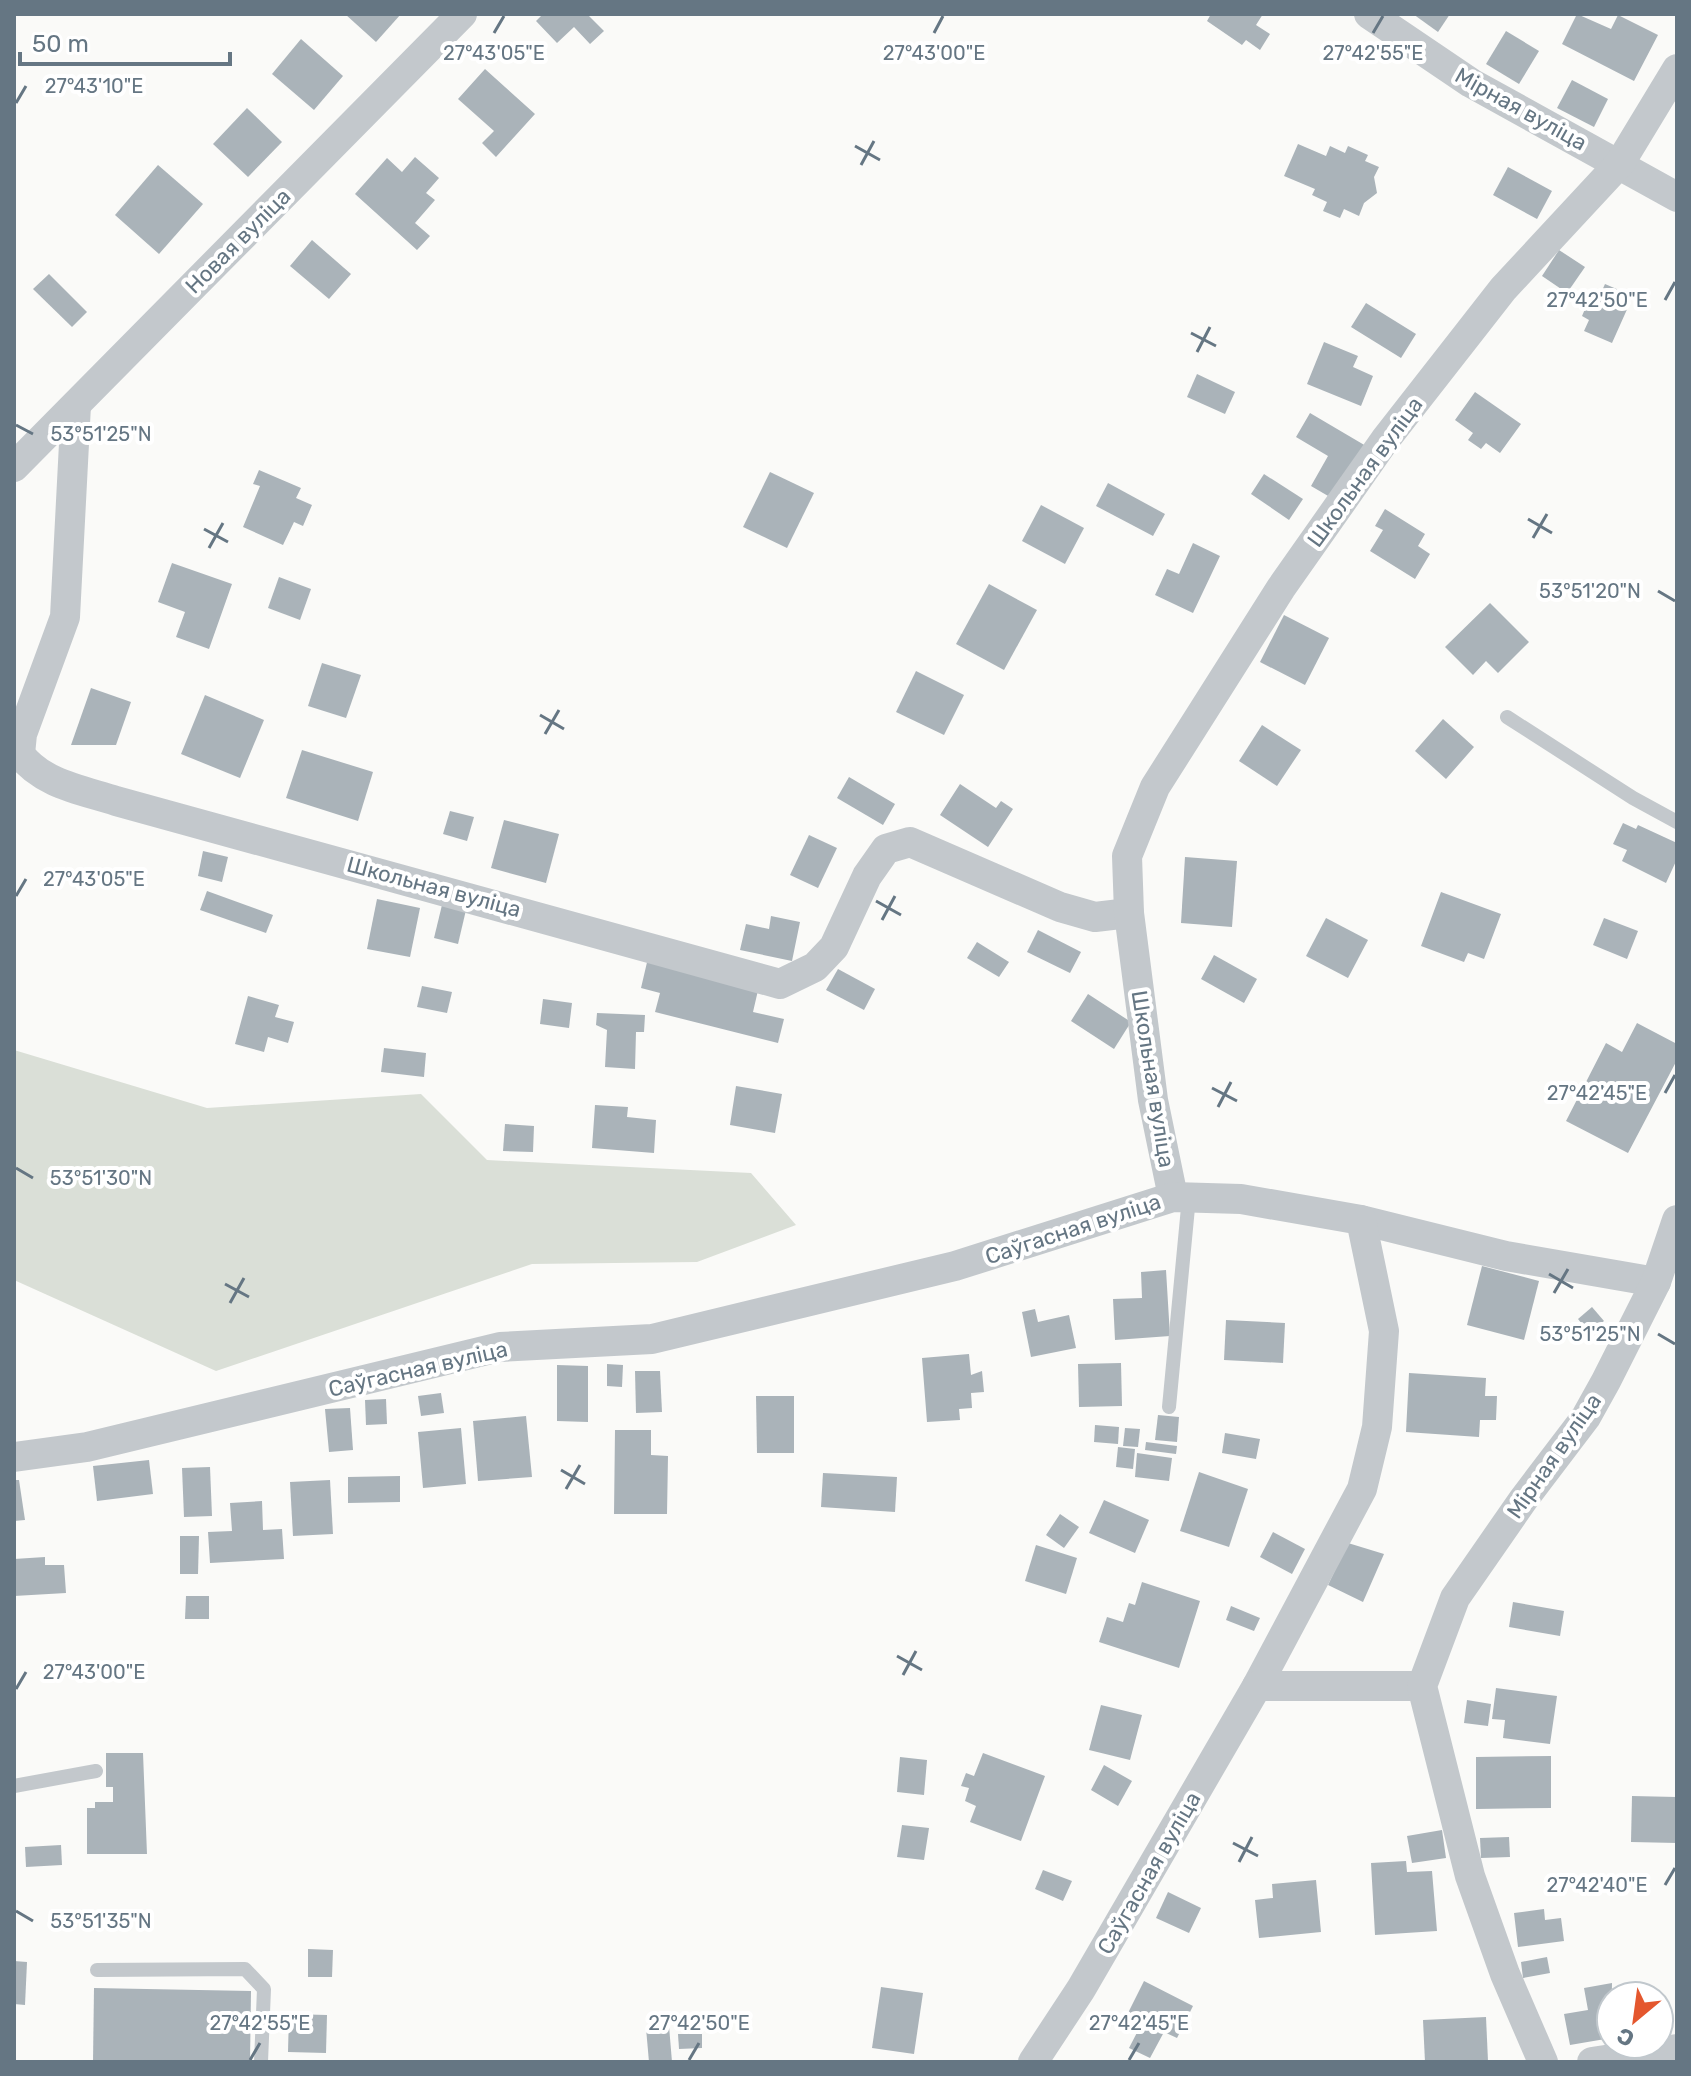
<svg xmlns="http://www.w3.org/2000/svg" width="1691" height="2076" font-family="Rubik,sans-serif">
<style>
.green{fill:#dadfd7}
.building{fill:#aab3b9}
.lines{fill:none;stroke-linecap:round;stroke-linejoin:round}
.service{stroke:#c3c8cc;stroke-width:14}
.minor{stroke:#c3c8cc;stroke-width:30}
.ticks{fill:none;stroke:#657683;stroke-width:3}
.labels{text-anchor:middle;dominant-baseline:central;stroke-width:8;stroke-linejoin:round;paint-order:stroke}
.street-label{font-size:22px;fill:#657683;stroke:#fff}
.ticks-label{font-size:20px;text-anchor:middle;fill:#657683;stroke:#fff;stroke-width:8;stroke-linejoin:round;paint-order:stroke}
</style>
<rect width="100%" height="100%" fill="#fafaf8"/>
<!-- green -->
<polygon class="green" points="14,1050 207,1108 421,1094 487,1160 751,1173 796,1225 697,1262 532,1264 216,1371 14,1280"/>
<!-- building -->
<g class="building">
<polygon points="345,14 401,14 376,42"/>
<polygon points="543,14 587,14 604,31 590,44 574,27 557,43 536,21"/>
<polygon points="1211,14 1263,14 1256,25 1270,34 1260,50 1246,40 1242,45 1207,21"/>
<polygon points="1413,14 1450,14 1438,32"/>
<polygon points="1577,14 1611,29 1618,15 1658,35 1634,81 1562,44"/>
<polygon points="1506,31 1539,51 1519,84 1486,64"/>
<polygon points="301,39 343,76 314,110 272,74"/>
<polygon points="485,69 535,114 496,157 482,143 494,131 458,99"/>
<polygon points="1572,80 1608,99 1594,127 1557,108"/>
<polygon points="247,108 282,142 248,177 213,144"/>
<polygon points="1298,144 1326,156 1330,146 1345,153 1348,146 1368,155 1365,161 1379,167 1374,177 1377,193 1364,203 1359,216 1344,209 1340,218 1323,211 1327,202 1312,195 1315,189 1284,176"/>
<polygon points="415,157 439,178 426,193 435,200 415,223 430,236 417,250 355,194 387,158 402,172"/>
<polygon points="158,165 203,204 159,254 115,215"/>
<polygon points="1508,167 1552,191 1537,219 1493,195"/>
<polygon points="312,240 351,274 329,299 290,266"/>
<polygon points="1559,250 1585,267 1567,293 1542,276"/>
<polygon points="49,274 87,312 72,327 33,289"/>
<polygon points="1605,284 1633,296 1612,343 1584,331 1589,320 1582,316 1588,302 1595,306"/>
<polygon points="1366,303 1416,334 1401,358 1351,327"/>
<polygon points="1324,342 1358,356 1353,367 1373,376 1361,406 1307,384"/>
<polygon points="1197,374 1235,392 1225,414 1187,397"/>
<polygon points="1475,392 1521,424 1500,453 1486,443 1481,449 1468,440 1473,433 1455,420"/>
<polygon points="1310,413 1366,446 1335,500 1311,486 1328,456 1296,437"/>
<polygon points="259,470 301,488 296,498 312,505 303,526 294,522 283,545 243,527 260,486 253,484"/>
<polygon points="770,472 814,493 787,548 743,527"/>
<polygon points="1264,474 1303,499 1289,520 1251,494"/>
<polygon points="1108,483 1165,514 1153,536 1096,506"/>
<polygon points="1041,505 1084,528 1065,564 1022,541"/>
<polygon points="1385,509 1425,534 1418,546 1430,554 1415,579 1370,551 1383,530 1375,526"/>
<polygon points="1193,543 1220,556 1193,613 1155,595 1167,569 1179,574"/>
<polygon points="172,563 232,584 209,649 176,637 185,612 158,602"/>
<polygon points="279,577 311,589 300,620 268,608"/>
<polygon points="989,584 1037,610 1004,670 956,644"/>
<polygon points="1490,603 1529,642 1498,673 1486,661 1473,675 1445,647"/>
<polygon points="1284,615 1329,638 1305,685 1260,662"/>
<polygon points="322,663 361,675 346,718 308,706"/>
<polygon points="916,671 964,695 944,735 896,712"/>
<polygon points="91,688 131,702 116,745 71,745"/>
<polygon points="205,695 264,720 240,778 181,754"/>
<polygon points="1443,719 1474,747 1446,779 1415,751"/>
<polygon points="1262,725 1301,750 1277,786 1239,761"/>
<polygon points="302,750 373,772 358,821 286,798"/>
<polygon points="849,777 895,804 883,825 837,798"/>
<polygon points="960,784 996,808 1001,801 1013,809 988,847 940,815"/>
<polygon points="450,811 474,817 467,841 443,834"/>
<polygon points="504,820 559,834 546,883 491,868"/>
<polygon points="1623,823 1636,829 1638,825 1677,843 1677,859 1666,883 1622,861 1627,850 1613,844"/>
<polygon points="809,835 837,848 818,888 790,875"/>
<polygon points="203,851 228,857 222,882 198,876"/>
<polygon points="1185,857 1237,861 1232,927 1181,923"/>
<polygon points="207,891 273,915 266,933 200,910"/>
<polygon points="1441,892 1501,914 1484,959 1468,953 1464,962 1421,946"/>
<polygon points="377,899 420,908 410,957 367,949"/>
<polygon points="442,905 466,910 458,944 434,938"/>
<polygon points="771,916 800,922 792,961 740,950 746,924 769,929"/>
<polygon points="1326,918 1368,940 1348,978 1306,956"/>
<polygon points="1604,918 1638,931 1627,959 1593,945"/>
<polygon points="1038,930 1081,952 1070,973 1027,952"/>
<polygon points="977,942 1009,962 999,977 967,958"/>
<polygon points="1214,955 1257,979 1244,1003 1201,979"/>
<polygon points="648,958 759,986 753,1012 784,1019 778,1043 655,1012 660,993 641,988"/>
<polygon points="838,969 875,989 864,1010 826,990"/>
<polygon points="422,986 452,992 447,1013 417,1007"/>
<polygon points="1088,994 1131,1022 1114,1049 1071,1021"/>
<polygon points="248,996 279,1005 275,1017 294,1022 288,1043 268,1037 264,1052 235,1044"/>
<polygon points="543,999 572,1003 569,1028 540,1024"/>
<polygon points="597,1013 645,1015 644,1032 636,1032 635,1069 605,1067 607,1030 596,1025"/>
<polygon points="1637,1023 1677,1044 1677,1060 1628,1153 1566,1121 1606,1043 1622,1052"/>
<polygon points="384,1048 426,1053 424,1077 381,1072"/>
<polygon points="736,1086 782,1094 775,1133 730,1125"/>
<polygon points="595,1105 628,1107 627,1117 656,1120 654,1153 592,1148"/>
<polygon points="505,1124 534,1126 533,1152 503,1151"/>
<polygon points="1482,1266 1539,1281 1524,1340 1467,1325"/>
<polygon points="1166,1270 1170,1336 1115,1340 1113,1299 1142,1298 1141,1272"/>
<polygon points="1592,1307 1604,1321 1589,1333 1578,1319"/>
<polygon points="1035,1309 1038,1322 1069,1315 1076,1348 1031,1357 1022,1312"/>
<polygon points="1226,1320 1285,1323 1283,1363 1224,1360"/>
<polygon points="969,1354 971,1375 982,1371 984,1392 971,1393 972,1408 959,1409 960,1420 927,1422 922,1358"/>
<polygon points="1121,1363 1122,1406 1079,1407 1078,1364"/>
<polygon points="607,1364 623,1365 622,1387 607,1386"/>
<polygon points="557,1365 588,1366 588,1422 557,1421"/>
<polygon points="635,1371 660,1371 662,1412 636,1413"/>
<polygon points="1409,1373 1486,1378 1485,1396 1497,1396 1496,1420 1480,1420 1479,1437 1406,1432"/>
<polygon points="441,1393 444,1413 421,1416 418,1396"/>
<polygon points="756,1396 794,1396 794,1453 757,1453"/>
<polygon points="386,1399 387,1424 366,1425 365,1400"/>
<polygon points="350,1408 353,1450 329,1452 325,1409"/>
<polygon points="1158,1415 1179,1417 1177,1442 1155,1440"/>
<polygon points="526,1416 532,1477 478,1481 473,1421"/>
<polygon points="1095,1425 1119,1427 1118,1444 1094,1442"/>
<polygon points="461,1428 466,1484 423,1488 418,1432"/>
<polygon points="1125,1428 1140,1429 1138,1447 1123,1446"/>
<polygon points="615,1430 651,1430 651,1455 668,1456 667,1514 614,1514"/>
<polygon points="1225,1433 1260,1439 1256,1459 1222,1453"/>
<polygon points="1146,1442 1177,1446 1176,1454 1145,1450"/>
<polygon points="1118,1447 1135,1449 1133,1469 1116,1467"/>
<polygon points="1137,1453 1172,1458 1169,1481 1135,1477"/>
<polygon points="149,1460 153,1494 97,1501 93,1466"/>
<polygon points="210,1467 212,1516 184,1517 182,1468"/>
<polygon points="1199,1472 1248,1489 1229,1547 1180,1531"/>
<polygon points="823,1473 897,1477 895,1512 821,1507"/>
<polygon points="400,1476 400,1502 348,1503 348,1477"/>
<polygon points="14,1480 19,1480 25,1520 14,1521"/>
<polygon points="330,1480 333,1534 293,1536 290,1482"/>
<polygon points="1104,1500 1149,1520 1135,1553 1089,1533"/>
<polygon points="262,1501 263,1530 282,1529 284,1559 210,1563 208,1532 232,1531 230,1503"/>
<polygon points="1060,1514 1079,1527 1064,1548 1046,1535"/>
<polygon points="1273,1532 1305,1549 1292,1574 1260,1557"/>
<polygon points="180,1536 199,1536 198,1574 180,1574"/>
<polygon points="1348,1543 1384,1554 1363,1602 1328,1585"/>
<polygon points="1036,1545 1077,1558 1066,1594 1025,1581"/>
<polygon points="45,1557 45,1565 64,1565 66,1593 14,1596 14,1559"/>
<polygon points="1142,1582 1200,1601 1179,1668 1099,1642 1107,1617 1123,1622 1129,1603 1135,1605"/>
<polygon points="186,1596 209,1596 209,1619 185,1619"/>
<polygon points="1513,1602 1564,1611 1560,1636 1509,1627"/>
<polygon points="1231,1606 1260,1618 1254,1631 1226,1620"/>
<polygon points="1496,1688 1557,1696 1550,1744 1503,1738 1505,1720 1492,1719"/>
<polygon points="1467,1700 1491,1704 1488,1726 1464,1723"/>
<polygon points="1101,1705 1142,1715 1130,1760 1089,1750"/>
<polygon points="106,1753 143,1753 147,1854 87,1854 87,1808 95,1808 95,1802 113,1802 113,1787 106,1787"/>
<polygon points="983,1753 1045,1776 1021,1841 970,1822 976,1806 965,1801 969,1788 961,1786 966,1773 974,1776"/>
<polygon points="1551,1756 1551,1808 1476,1809 1476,1757"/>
<polygon points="900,1757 927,1760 924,1795 897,1792"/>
<polygon points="1104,1765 1132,1781 1118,1806 1091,1790"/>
<polygon points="1632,1796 1677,1797 1677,1843 1631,1842"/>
<polygon points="902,1825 929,1828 924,1860 897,1857"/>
<polygon points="1442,1830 1446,1858 1412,1863 1407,1836"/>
<polygon points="1509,1837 1510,1857 1481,1858 1480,1838"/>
<polygon points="61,1845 62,1865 26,1867 25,1847"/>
<polygon points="1406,1861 1407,1872 1432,1871 1437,1931 1375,1935 1371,1863"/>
<polygon points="1043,1870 1072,1881 1063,1901 1035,1889"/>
<polygon points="1316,1880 1321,1932 1259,1938 1255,1900 1273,1898 1272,1884"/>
<polygon points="1168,1892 1201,1908 1189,1933 1156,1918"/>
<polygon points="1544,1909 1545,1920 1561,1918 1564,1941 1518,1947 1514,1913"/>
<polygon points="308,1949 333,1950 332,1977 308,1977"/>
<polygon points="1547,1957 1550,1973 1523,1978 1521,1962"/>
<polygon points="14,1961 27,1962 25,2005 14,2004"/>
<polygon points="1144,1981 1193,2006 1177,2038 1164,2032 1150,2058 1129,2048 1142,2023 1127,2015"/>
<polygon points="1612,1983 1611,2038 1570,2045 1564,2014 1588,2010 1584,1988"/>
<polygon points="881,1987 923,1993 914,2054 872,2048"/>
<polygon points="94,1988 251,1991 250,2062 93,2062"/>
<polygon points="289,2014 327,2015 326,2053 288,2052"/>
<polygon points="1486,2017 1488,2061 1425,2062 1423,2020"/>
<polygon points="669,2026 672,2062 649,2062 646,2028"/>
<polygon points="678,2034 702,2034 702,2048 679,2049"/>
</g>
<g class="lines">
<!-- service -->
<g class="service">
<polyline points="1507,717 1633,798 1677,822"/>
<polyline points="1169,1407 1189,1197"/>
<polyline points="14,1786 96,1771"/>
<polyline points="97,1970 245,1969 264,1989 261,2062"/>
</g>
<!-- minor -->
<g class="minor">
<polyline points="1369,14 1471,83 1677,197"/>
<path d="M 76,405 L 65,617 L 22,734 L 20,754 C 42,784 82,790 116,801 L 780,984 L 815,967 L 834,947 L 867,876 L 886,849 L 910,842 L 1060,907 L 1095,917 L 1129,913"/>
<polyline points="14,467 462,14"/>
<polyline points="1173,1197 1153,1100 1129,913 1127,856 1155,787 1281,588 1385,440 1503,289 1620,163 1677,69"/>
<polyline points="1361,1220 1506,1256 1656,1282"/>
<polyline points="14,1457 87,1447 500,1347 652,1339 955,1266 1173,1197 1241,1199 1361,1220 1384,1331 1377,1427 1362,1489 1257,1686 1081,1989 1033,2062"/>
<polyline points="1257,1686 1422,1686"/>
<polyline points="1543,2062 1505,1974 1470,1876 1422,1686 1455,1598 1523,1500 1586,1417 1606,1381 1656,1282 1677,1220"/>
<polyline points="1592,2062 1677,2049"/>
</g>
</g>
<!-- ticks -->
<path class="ticks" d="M 494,33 L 504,16M 934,33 L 943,16M 1373,33 L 1383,16M 16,103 L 26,86M 855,146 L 880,160M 861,165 L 874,141M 1665,300 L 1675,282M 1191,333 L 1216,346M 1197,352 L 1210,327M 16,425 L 33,434M 1528,519 L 1552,533M 204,529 L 228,542M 1533,538 L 1547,514M 209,548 L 223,523M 1658,591 L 1675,601M 540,715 L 564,729M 545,734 L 559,710M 16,896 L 26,879M 876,901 L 901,915M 882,920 L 895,896M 1212,1088 L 1237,1101M 1665,1093 L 1675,1075M 1218,1107 L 1231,1082M 16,1168 L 33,1178M 1549,1274 L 1573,1288M 225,1284 L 249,1297M 1554,1293 L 1568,1269M 230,1303 L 244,1278M 1658,1334 L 1675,1344M 561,1470 L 585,1484M 566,1489 L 580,1465M 897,1656 L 922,1670M 903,1675 L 916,1651M 16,1689 L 26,1672M 1233,1843 L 1258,1856M 1239,1862 L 1252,1837M 1665,1885 L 1675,1868M 16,1911 L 33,1921M 250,2060 L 260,2043M 689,2060 L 699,2043M 1129,2060 L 1139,2043"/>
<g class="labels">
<!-- street labels -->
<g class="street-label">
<text transform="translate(1521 109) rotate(29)">Мірная вуліца</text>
<text transform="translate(238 241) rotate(-45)">Новая вуліца</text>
<text transform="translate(1365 472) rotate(-54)">Школьная вуліца</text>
<text transform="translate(434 887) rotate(15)">Школьная вуліца</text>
<text transform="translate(1153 1079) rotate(81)">Школьная вуліца</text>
<text transform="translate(1073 1229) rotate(-18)">Саўгасная вуліца</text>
<text transform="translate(418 1369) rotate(-13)">Саўгасная вуліца</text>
<text transform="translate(1554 1456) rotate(-55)">Мірная вуліца</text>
<text transform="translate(1149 1873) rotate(-60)">Саўгасная вуліца</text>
</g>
</g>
<g class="ticks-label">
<text x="494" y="60">27°43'05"E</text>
<text x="934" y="60">27°43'00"E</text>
<text x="1373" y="60">27°42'55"E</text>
<text x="94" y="93">27°43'10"E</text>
<text x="1597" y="307">27°42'50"E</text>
<text x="101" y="441">53°51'25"N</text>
<text x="1590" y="598">53°51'20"N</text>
<text x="94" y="886">27°43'05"E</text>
<text x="1597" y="1100">27°42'45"E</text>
<text x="101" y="1185">53°51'30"N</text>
<text x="1590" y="1341">53°51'25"N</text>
<text x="94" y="1679">27°43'00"E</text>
<text x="1597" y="1892">27°42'40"E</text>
<text x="101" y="1928">53°51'35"N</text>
<text x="260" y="2030">27°42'55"E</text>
<text x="699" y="2030">27°42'50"E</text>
<text x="1139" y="2030">27°42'45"E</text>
</g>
<!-- border -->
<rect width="1691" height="2076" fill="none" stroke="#657683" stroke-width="32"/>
<!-- north arrow -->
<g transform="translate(1635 2020) rotate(209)"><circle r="38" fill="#ffffff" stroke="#c1c8cd" stroke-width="2"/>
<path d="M0-6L14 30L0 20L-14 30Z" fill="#e4572e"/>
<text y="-12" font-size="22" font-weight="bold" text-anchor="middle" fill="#657683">С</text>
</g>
<!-- scale -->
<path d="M20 52v12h210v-12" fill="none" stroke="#657683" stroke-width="4"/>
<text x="32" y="52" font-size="24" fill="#657683" stroke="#ffffff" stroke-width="6" paint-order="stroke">50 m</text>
</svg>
